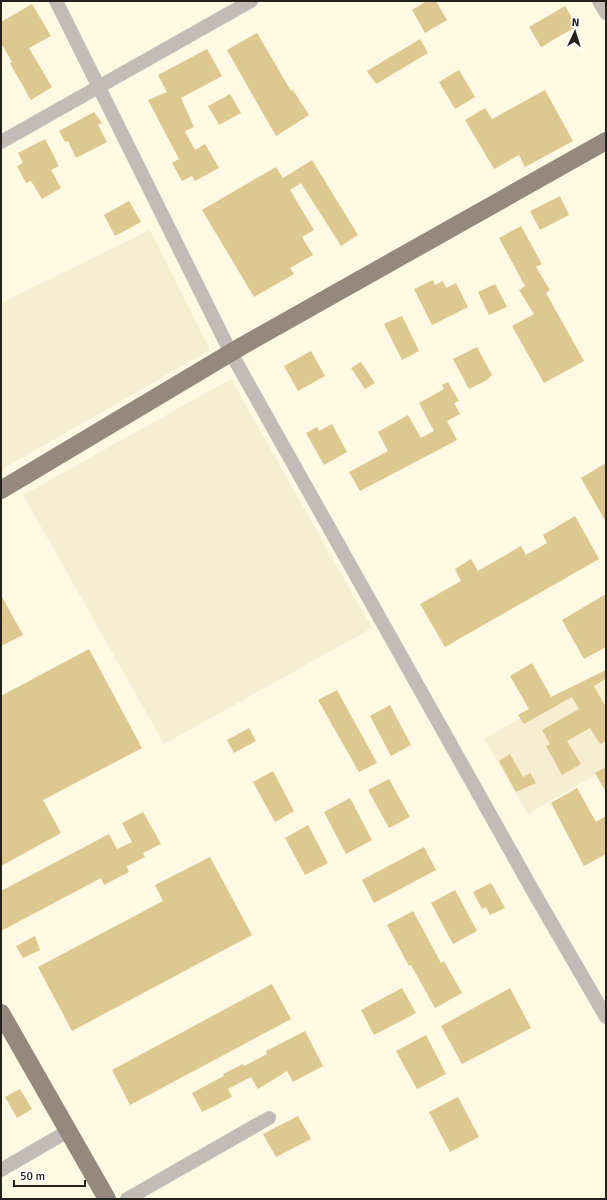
<svg xmlns="http://www.w3.org/2000/svg" width="607" height="1200" font-family="Signika,sans-serif">
<style>
.built{fill:#f7eed2}
.building{fill:#ddc98f}
.lines{fill:none;stroke-linecap:round;stroke-linejoin:round}
.minor{stroke:#c3bbb5;stroke-width:14}
.major{stroke:#97887d;stroke-width:18}
</style>
<rect width="100%" height="100%" fill="#fff8e3"/>
<!-- built -->
<g class="built">
<polygon points="150,230 210,350 1,470 1,303"/>
<polygon points="231,379 372,628 164,744 23,495"/>
<polygon points="606,669 606,769 528,814 484,739"/>
</g>
<!-- building -->
<g class="building">
<polygon points="427,1 436,1 447,20 425,33 412,10"/>
<polygon points="32,4 51,36 29,48 52,87 31,100 12,67 10,63 12,62 1,43 1,22"/>
<polygon points="565,6 577,26 541,47 529,27"/>
<polygon points="257,33 291,91 293,90 309,115 276,136 227,50"/>
<polygon points="420,39 428,53 376,84 367,71"/>
<polygon points="207,49 222,76 181,98 194,127 185,131 190,141 195,150 205,144 219,168 195,181 192,176 182,181 172,163 179,159 148,100 167,92 158,75"/>
<polygon points="459,70 475,97 455,109 439,82"/>
<polygon points="545,90 573,141 525,167 519,155 494,169 465,120 485,108 492,119"/>
<polygon points="230,94 241,113 219,125 208,106"/>
<polygon points="94,112 102,123 98,125 107,142 76,158 68,141 65,142 59,131"/>
<polygon points="45,139 59,166 51,170 61,188 42,199 31,181 26,183 17,166 23,163 18,153"/>
<polygon points="312,160 358,235 341,246 301,183 290,190 314,230 302,237 313,255 290,268 294,274 254,297 202,210 276,167 283,178"/>
<polygon points="560,196 569,215 540,230 530,211"/>
<polygon points="129,201 141,222 115,236 104,215"/>
<polygon points="521,226 542,264 536,267 550,290 546,293 584,361 544,383 512,326 534,314 519,290 525,286 499,238"/>
<polygon points="433,280 435,285 443,281 446,288 456,283 468,307 432,325 414,289"/>
<polygon points="495,284 507,307 489,315 478,292"/>
<polygon points="402,316 419,351 402,360 384,324"/>
<polygon points="477,347 492,375 487,380 469,389 453,359"/>
<polygon points="311,351 325,376 298,391 284,366"/>
<polygon points="361,362 375,383 365,389 351,368"/>
<polygon points="448,382 459,401 454,403 460,414 447,421 457,440 360,491 349,472 388,451 378,432 408,415 421,438 434,431 419,403 444,389 442,385"/>
<polygon points="332,424 347,452 324,465 306,433 317,427 319,431"/>
<polygon points="606,463 606,522 581,478"/>
<polygon points="575,516 599,559 445,647 420,604 461,581 455,569 471,559 478,571 521,546 526,555 547,543 543,535"/>
<polygon points="606,594 606,647 584,659 562,620"/>
<polygon points="1,595 23,635 1,646"/>
<polygon points="89,649 142,748 43,800 61,833 1,866 1,696"/>
<polygon points="532,663 551,697 606,670 606,679 594,686 606,707 606,741 600,744 590,728 567,741 581,764 562,775 546,746 550,744 542,730 579,709 572,697 524,724 518,715 529,709 510,676"/>
<polygon points="337,690 377,763 359,772 318,700"/>
<polygon points="390,705 411,745 391,756 370,716"/>
<polygon points="249,728 256,741 234,753 227,740"/>
<polygon points="510,754 523,777 530,773 536,783 516,792 499,761"/>
<polygon points="606,767 606,792 595,773"/>
<polygon points="273,771 294,811 275,822 253,782"/>
<polygon points="389,779 410,817 389,828 368,790"/>
<polygon points="577,788 596,822 606,816 606,854 584,866 551,803"/>
<polygon points="350,798 372,840 346,854 324,812"/>
<polygon points="143,812 161,844 143,853 145,857 127,866 129,872 104,885 101,878 1,931 1,891 109,834 117,849 132,842 122,823"/>
<polygon points="308,825 328,863 305,875 285,838"/>
<polygon points="424,847 436,870 374,903 362,880"/>
<polygon points="210,857 252,935 72,1031 38,967 163,901 155,885"/>
<polygon points="491,883 505,908 490,915 486,907 482,909 473,892"/>
<polygon points="455,890 477,931 453,944 431,903"/>
<polygon points="413,911 441,963 444,961 462,993 435,1008 411,965 409,966 387,925"/>
<polygon points="35,936 40,950 23,958 16,946"/>
<polygon points="272,984 291,1019 130,1105 112,1070"/>
<polygon points="402,988 416,1013 374,1035 361,1010"/>
<polygon points="510,988 531,1028 462,1064 441,1026"/>
<polygon points="305,1031 323,1066 293,1082 287,1071 258,1089 251,1077 228,1089 232,1097 202,1112 192,1093 224,1076 223,1074 243,1064 244,1066 267,1054 266,1051"/>
<polygon points="426,1035 446,1074 417,1089 396,1051"/>
<polygon points="20,1089 32,1109 17,1118 5,1097"/>
<polygon points="458,1097 479,1137 450,1152 429,1112"/>
<polygon points="298,1116 311,1139 276,1157 263,1134"/>
</g>
<g class="lines">
<!-- minor -->
<g class="minor">
<polyline points="56,1 231,353 537,898 606,1017"/>
<polyline points="599,1 606,13"/>
<polyline points="1,142 251,1"/>
<polyline points="1,1170 68,1131"/>
<polyline points="127,1199 269,1118"/>
</g>
<!-- major -->
<g class="major">
<polyline points="1,490 242,346 606,141"/>
<polyline points="1,1013 107,1199"/>
</g>
</g>
<!-- border -->
<rect width="607" height="1200" fill="none" stroke="#24211a" stroke-width="4"/>
<!-- north arrow -->
<g transform="translate(575 32) rotate(4)" stroke="#ffffff" stroke-width="3" paint-order="stroke">
<path d="M0-3L7 15L0 10L-7 15Z" fill="#24211a"/>
<text y="-6" font-size="11" font-weight="bold" text-anchor="middle" fill="#24211a">N</text>
</g>
<!-- scale -->
<path d="M14 1180v6h71v-6" fill="none" stroke="#24211a" stroke-width="2"/>
<text x="20" y="1180" font-size="12" fill="#24211a" stroke="#ffffff" stroke-width="3" paint-order="stroke">50 m</text>
</svg>
